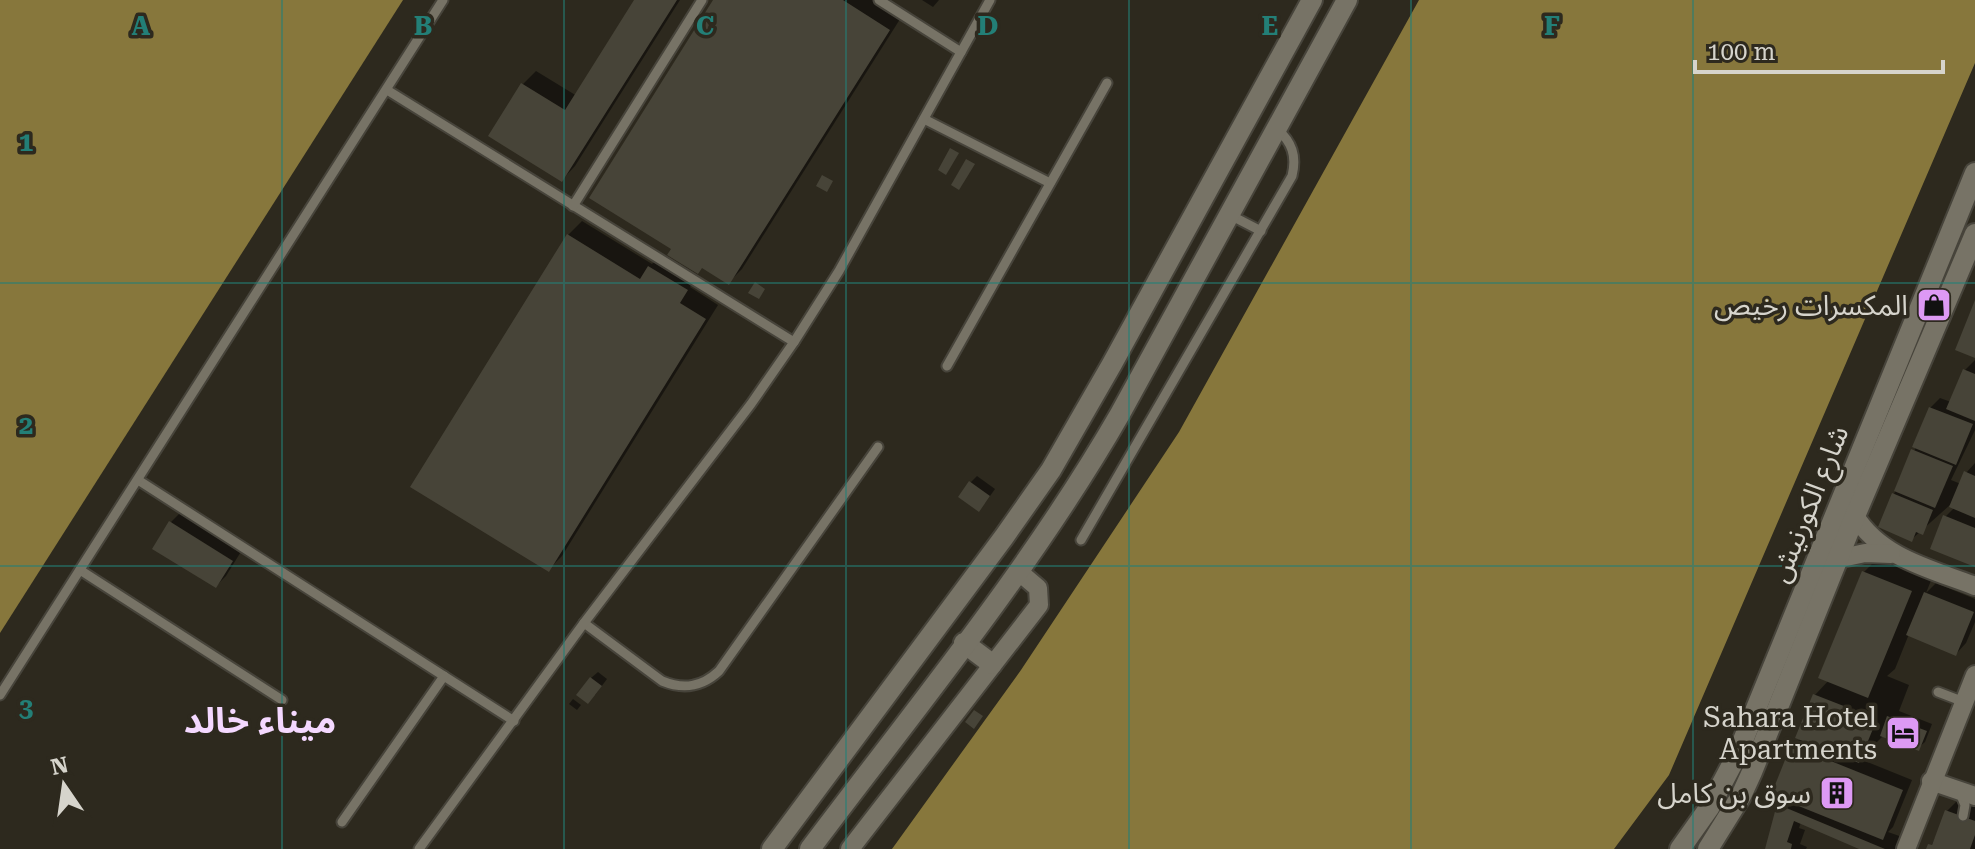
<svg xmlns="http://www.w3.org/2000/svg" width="1975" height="849" font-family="'Roboto Serif','Noto Sans Arabic',serif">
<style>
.water{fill:#87773c}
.shadow{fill:#0007}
.building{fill:#474438}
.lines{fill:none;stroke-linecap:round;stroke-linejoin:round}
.lane-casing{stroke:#47443b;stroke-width:13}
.street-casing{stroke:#47443b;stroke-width:22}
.secondary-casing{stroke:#47443b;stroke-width:24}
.lane{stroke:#777366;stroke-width:9}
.street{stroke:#777366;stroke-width:18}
.secondary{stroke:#777366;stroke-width:20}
.grid{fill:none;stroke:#237f77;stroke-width:2;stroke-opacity:0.55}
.labels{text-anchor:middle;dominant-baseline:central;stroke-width:7;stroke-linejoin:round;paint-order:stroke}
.poi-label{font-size:28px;fill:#d6d4cc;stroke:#2d291e;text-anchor:end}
.street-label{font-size:28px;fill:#d6d4cc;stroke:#2d291e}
.district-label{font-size:36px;font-weight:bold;fill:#f4d8ff;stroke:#2d291e}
.grid-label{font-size:26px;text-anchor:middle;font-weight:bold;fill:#237f77;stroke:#2d291e;stroke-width:7;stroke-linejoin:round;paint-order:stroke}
</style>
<rect width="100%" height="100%" fill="#2d291e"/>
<!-- water -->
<g class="water">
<polygon points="0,0 403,0 0,633"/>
<polygon points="1419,0 1975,0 1975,63 1669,775 1614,849 892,849 1021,670 1179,432"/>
</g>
<!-- shadow -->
<g class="shadow">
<polygon points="637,0 680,0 575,166 562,180 523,84 536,71 577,96"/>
<polygon points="716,0 877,0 902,16 742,269 729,282 674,248"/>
<polygon points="922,0 939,0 933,7"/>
<polygon points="582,221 652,264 656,260 693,283 690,287 718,305 562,556 549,569 412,486 568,235"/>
<polygon points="1975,360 1975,430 1951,480 1961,484 1966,473 1975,463 1975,565 1945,517 1955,507 1950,505 1912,539 1894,494 1916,447 1930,408 1940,398 1951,402 1965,370"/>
<polygon points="977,476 995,489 985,503 970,483"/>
<polygon points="181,512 242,550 226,576 216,586 171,522"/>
<polygon points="1891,545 1938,563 1926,593 1936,583 1975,599 1975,622 1966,643 1956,654 1909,634 1895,669 1887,676 1909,685 1899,711 1932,724 1925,742 1918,748 1884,735 1860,759 1912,780 1893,827 1888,832 1908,839 1904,849 1864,849 1801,822 1799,828 1805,830 1800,844 1807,847 1806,849 1767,849 1779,805 1786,799 1793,746 1801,738 1815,695 1829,680 1864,572"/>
<polygon points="598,672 607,679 595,695 591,678"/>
<polygon points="573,699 581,705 577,710 569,704"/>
<polygon points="1961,797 1975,803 1975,849 1930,849 1947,811"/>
</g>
<!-- building -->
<g class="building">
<polygon points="634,0 677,0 562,182 488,136 521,83 565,110"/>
<polygon points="713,0 843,0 890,30 729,285 702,268 698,274 667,255 671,249 589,198"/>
<polygon points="950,148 959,153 946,175 938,170"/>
<polygon points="966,159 975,164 959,190 951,185"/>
<polygon points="822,175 833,181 827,192 816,186"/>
<polygon points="567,234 640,279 648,266 688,290 680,303 706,319 549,572 410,487"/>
<polygon points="755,282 765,289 759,299 748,293"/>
<polygon points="1975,300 1975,358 1955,350"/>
<polygon points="1963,369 1975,374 1975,421 1946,409"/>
<polygon points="1929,407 1973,424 1956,465 1912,447"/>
<polygon points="1911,449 1953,466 1935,508 1894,491"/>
<polygon points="1964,471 1975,476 1975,518 1949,507"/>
<polygon points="969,481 990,496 979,512 958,497"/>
<polygon points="1892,493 1933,510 1923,535 1916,532 1912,542 1878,527"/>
<polygon points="1943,515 1975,528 1975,567 1930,549"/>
<polygon points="169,521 233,561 216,588 152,549"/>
<polygon points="1862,571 1912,591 1868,698 1818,678"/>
<polygon points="1924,592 1974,612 1956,656 1906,635"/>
<polygon points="590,677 602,686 588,704 576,695"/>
<polygon points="1813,694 1877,719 1859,763 1795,738"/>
<polygon points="974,710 983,716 974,729 965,722"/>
<polygon points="1887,716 1927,731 1919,751 1880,736"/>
<polygon points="1791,745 1903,790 1883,840 1771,795"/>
<polygon points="1777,804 1885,849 1859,849 1794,821 1787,842 1792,844 1791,849 1765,849"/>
<polygon points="1945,810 1975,821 1975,835 1970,849 1926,849 1928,844 1932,845"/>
</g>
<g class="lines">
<!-- lane casing -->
<g class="lane-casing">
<g id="lane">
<polyline points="879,0 961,52"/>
<polyline points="387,90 794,342"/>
<polyline points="924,119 1050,183"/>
<polyline points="573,206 702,0"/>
<polyline points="1230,215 1261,231"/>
<polyline points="947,366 1107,83"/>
<polyline points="138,480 514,721"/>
<path d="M 1081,540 L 1292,176 C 1297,156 1292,142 1277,129"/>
<polyline points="80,570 282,700"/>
<path d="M 584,623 L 662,681 C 684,690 702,687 719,671 L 878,447"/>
<polyline points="1938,692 1964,702"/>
<polyline points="0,695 443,0"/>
<polyline points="1960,793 1965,805 1963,816"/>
<polyline points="342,822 444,676"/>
<polyline points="419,849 584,623 751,404 794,342 839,271 990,0"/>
</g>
</g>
<!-- street casing -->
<g class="street-casing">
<g id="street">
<path d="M 1855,516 C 1881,558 1931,569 1975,586"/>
<polyline points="1837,559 1865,553 1891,554"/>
<polyline points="1931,781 1975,796"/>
<polyline points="850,849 1039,605 1038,588 1018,571"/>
<polyline points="1906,849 1975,675"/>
</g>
</g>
<!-- secondary casing -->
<g class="secondary-casing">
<g id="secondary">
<polyline points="964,643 992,664"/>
<polyline points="772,849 1004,537 1051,470 1112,364 1312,0"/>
<path d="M 810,849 C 916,708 1032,567 1120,414 L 1347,0"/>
<polyline points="1680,849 1709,808 1737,755 1975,173"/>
<polyline points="1708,849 1741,796 1752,772 1855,516 1975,234"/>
</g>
</g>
<!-- lane -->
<use href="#lane" class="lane"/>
<!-- street -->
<use href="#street" class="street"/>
<!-- secondary -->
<use href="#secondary" class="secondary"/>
</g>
<!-- grid -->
<path class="grid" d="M 282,0 L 282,849M 564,0 L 564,849M 846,0 L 846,849M 1129,0 L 1129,849M 1411,0 L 1411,849M 1693,0 L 1693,849M 0,283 L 1975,283M 0,566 L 1975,566"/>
<!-- icons -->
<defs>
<g id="shop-square" transform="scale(1.8)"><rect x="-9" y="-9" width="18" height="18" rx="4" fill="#dd99f4" stroke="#2d291e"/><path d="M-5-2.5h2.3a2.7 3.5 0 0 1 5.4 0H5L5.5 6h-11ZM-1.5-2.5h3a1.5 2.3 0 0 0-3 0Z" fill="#111"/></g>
<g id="hotel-square" transform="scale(1.8)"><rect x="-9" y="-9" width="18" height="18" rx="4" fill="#dd99f4" stroke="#2d291e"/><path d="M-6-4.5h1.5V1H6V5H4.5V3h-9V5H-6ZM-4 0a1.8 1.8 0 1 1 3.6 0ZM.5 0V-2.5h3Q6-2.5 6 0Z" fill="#111"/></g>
<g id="building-square" transform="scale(1.8)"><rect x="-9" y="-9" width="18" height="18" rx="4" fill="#dd99f4" stroke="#2d291e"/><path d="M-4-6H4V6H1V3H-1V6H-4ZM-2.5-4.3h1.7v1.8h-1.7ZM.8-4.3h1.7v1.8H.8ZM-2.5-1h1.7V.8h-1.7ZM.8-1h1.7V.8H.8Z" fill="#111"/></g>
</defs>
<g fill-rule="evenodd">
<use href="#shop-square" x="1934" y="305"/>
<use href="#hotel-square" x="1903" y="733"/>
<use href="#building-square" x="1837" y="793"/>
</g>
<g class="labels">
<!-- poi labels -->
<g class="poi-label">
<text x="1908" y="305">المكسرات رخيص</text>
<text x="1877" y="717">Sahara Hotel<tspan x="1877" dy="32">Apartments</tspan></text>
<text x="1811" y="793">سوق بن كامل</text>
</g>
<!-- street labels -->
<g class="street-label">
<text transform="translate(1809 504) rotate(-68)">شارع الكورنيش</text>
</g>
<!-- district labels -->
<g class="district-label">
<text x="260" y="721">ميناء خالد</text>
</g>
</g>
<g class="grid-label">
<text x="141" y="35">A</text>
<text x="423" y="35">B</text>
<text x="705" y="35">C</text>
<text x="988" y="35">D</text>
<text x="1270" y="35">E</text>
<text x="1552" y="35">F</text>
<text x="26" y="151">1</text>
<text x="26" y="434">2</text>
<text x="26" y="717">3</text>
</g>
<!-- north arrow -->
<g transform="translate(64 785) rotate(347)" stroke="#2d291e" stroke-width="6" paint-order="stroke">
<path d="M0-6L14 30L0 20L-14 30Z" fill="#d6d4cc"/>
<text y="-12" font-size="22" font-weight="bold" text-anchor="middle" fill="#d6d4cc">N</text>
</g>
<!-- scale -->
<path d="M1695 60v12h248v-12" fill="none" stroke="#d6d4cc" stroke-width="4"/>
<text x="1707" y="60" font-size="24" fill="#d6d4cc" stroke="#2d291e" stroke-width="6" paint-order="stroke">100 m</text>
</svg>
